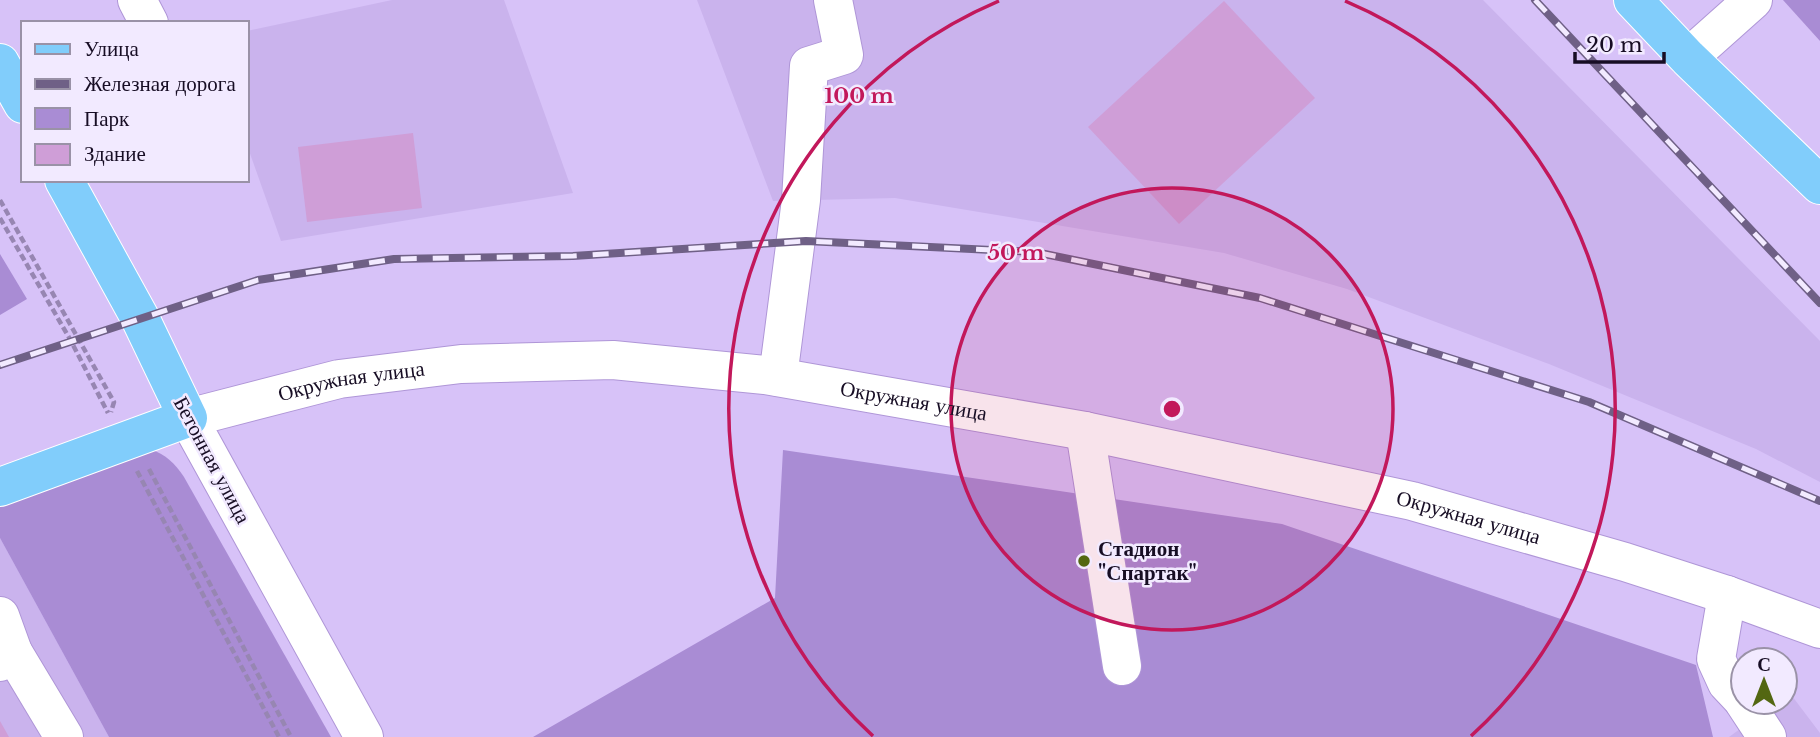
<svg xmlns="http://www.w3.org/2000/svg" width="1820" height="737" font-family="'Libre Baskerville',serif">
<style>
.built{fill:#cab3ed}
.green{fill:#a98cd4}
.building{fill:#cf9ed7}
.lines{fill:none;stroke-linecap:round;stroke-linejoin:round}
.minor-casing{stroke:#af96d7;stroke-width:40}
.major-casing{stroke:#fff;stroke-width:40}
.path{stroke:#9786b2;stroke-width:4.5;stroke-dasharray:7 3.5;stroke-linecap:butt}
.minor{stroke:#fff;stroke-width:38}
.major{stroke:#81cdfb;stroke-width:38}
.rail-casing{stroke:#6f6086;stroke-width:8}
.rail{stroke:#f2eaff;stroke-width:5;stroke-dasharray:16;stroke-linecap:butt}
.ring{fill:none;stroke:#c2185b;stroke-width:3.5}
.poi-dot{fill:#536712;stroke:#f2eaff;stroke-width:2.5}
.labels{text-anchor:middle;dominant-baseline:central;stroke-width:5;stroke-linejoin:round;paint-order:stroke}
.street-label{font-size:21px;fill:#170d24;stroke:#f2eaff}
.poi-label{font-size:21px;font-weight:bold;fill:#170d24;stroke:#f2eaff;text-anchor:start}
.centre{fill:#c2185b;stroke:#f2eaff;stroke-width:3.5}
.ring-label{font-size:21px;text-anchor:middle;font-weight:bold;fill:#c2185b;stroke:#f2eaff;stroke-width:5;stroke-linejoin:round;paint-order:stroke}
</style>
<rect width="100%" height="100%" fill="#d7c2f8"/>
<!-- built -->
<g class="built">
<polygon points="392,0 504,0 573,193 281,241 247,145 247,31"/>
<polygon points="697,0 1483,0 1820,341 1820,482 1756,449 1549,364 1347,289 1224,253 895,198 773,201"/>
<polygon points="0,538 109,737 0,737"/>
<polygon points="1789,692 1820,733 1820,737 1729,737 1777,702 1785,702 1785,695"/>
</g>
<!-- green -->
<g class="green">
<polygon points="1783,0 1820,0 1820,41"/>
<polygon points="0,254 27,299 0,315"/>
<path d="M 150,449 C 166,455 174,462 184,477 L 331,737 L 109,737 L 0,538 L 0,503 Z"/>
<polygon points="783,450 1282,524 1696,665 1713,737 533,737 775,598"/>
</g>
<!-- building -->
<g class="building">
<polygon points="1224,1 1315,98 1179,224 1088,127"/>
<polygon points="413,133 422,208 307,222 298,147"/>
<polygon points="0,721 9,737 0,737"/>
</g>
<g class="lines">
<!-- minor casing -->
<g class="minor-casing">
<g id="minor">
<polyline points="137,0 149,23"/>
<polyline points="1688,58 1753,0"/>
<polyline points="778,377 801,200 809,66 844,55 833,0"/>
<polyline points="1085,431 1122,666"/>
<polyline points="1727,595 1716,659 1727,683 1743,700"/>
<polyline points="0,616 13,652 0,662"/>
<polyline points="13,652 64,737"/>
<polyline points="1744,702 1767,737"/>
<path id="s1" d="M 364,737 L 188,418 L 339,379 L 461,364 L 613,360 L 765,375 L 1085,431 L 1412,501 L 1625,562 L 1727,595 L 1820,629"/>
</g>
</g>
<!-- major casing -->
<g class="major-casing">
<g id="major">
<polyline points="1633,0 1688,58 1820,185"/>
<polyline points="0,63 23,104"/>
<polyline points="0,487 188,418 140,318 64,180"/>
</g>
</g>
<!-- path -->
<g class="path">
<polyline points="0,200 114,402 111,412"/>
<polyline points="0,218 71,341 108,413"/>
<polyline points="149,469 291,737"/>
<polyline points="137,471 279,737"/>
</g>
<!-- minor -->
<use href="#minor" class="minor"/>
<!-- major -->
<use href="#major" class="major"/>
<!-- rail casing -->
<g class="rail-casing">
<g id="rail">
<polyline points="1535,0 1820,303"/>
<polyline points="0,365 258,280 394,259 573,256 806,241 1035,252 1260,298 1589,402 1820,501"/>
</g>
</g>
<!-- rail -->
<use href="#rail" class="rail"/>
</g>
<!-- distance rings -->
<circle cx="1172" cy="409" r="221" fill="#c2185b" fill-opacity=".12"/>
<g class="ring">
<circle cx="1172" cy="409" r="221"/>
<path d="M873 736A443 443 0 0 1 999 1M1345 1A443 443 0 0 1 1471 736"/>
</g>
<!-- markers -->
<circle class="poi-dot" cx="1084" cy="561" r="7"/>
<g class="labels">
<!-- street labels -->
<g class="street-label">
<text stroke="none"><textPath href="#s1" startOffset="532">Окружная улица</textPath></text>
<text stroke="none"><textPath href="#s1" startOffset="1099">Окружная улица</textPath></text>
<text transform="translate(212 460) rotate(62)">Бетонная улица</text>
<text stroke="none"><textPath href="#s1" startOffset="1666">Окружная улица</textPath></text>
</g>
<!-- poi labels -->
<g class="poi-label">
<text x="1098" y="549">Стадион<tspan x="1098" dy="24">"Спартак"</tspan></text>
</g>
</g>
<circle cx="1172" cy="409" r="10" class="centre"/>
<g class="ring-label">
<text x="859" y="103">100 m</text>
<text x="1016" y="260">50 m</text>
</g>
<!-- legend -->
<rect x="21" y="21" width="228" height="161" fill="#f2eaff" stroke="#9a92a7" stroke-width="2"/>
<rect x="35" y="44" width="35" height="10" fill="#81cdfb" stroke="#9a92a7" stroke-width="2"/>
<text x="84" y="56" font-size="21" fill="#170d24">Улица</text>
<rect x="35" y="79" width="35" height="10" fill="#6f6086" stroke="#9a92a7" stroke-width="2"/>
<text x="84" y="91" font-size="21" fill="#170d24">Железная дорога</text>
<rect x="35" y="108" width="35" height="21" fill="#a98cd4" stroke="#9a92a7" stroke-width="2"/>
<text x="84" y="126" font-size="21" fill="#170d24">Парк</text>
<rect x="35" y="144" width="35" height="21" fill="#cf9ed7" stroke="#9a92a7" stroke-width="2"/>
<text x="84" y="161" font-size="21" fill="#170d24">Здание</text>
<!-- north arrow -->
<g transform="translate(1764 681)"><circle r="33" fill="#f2eaff" stroke="#9a92a7" stroke-width="2"/>
<path d="M0-5L12 26L0 18L-12 26Z" fill="#536712"/>
<text y="-10" font-size="19" font-weight="bold" text-anchor="middle" fill="#170d24">С</text>
</g>
<!-- scale -->
<path d="M1575 52v10h89v-10" fill="none" stroke="#170d24" stroke-width="3.5"/>
<text x="1586" y="52" font-size="21" fill="#170d24" stroke="#f2eaff" stroke-width="5" paint-order="stroke">20 m</text>
</svg>
